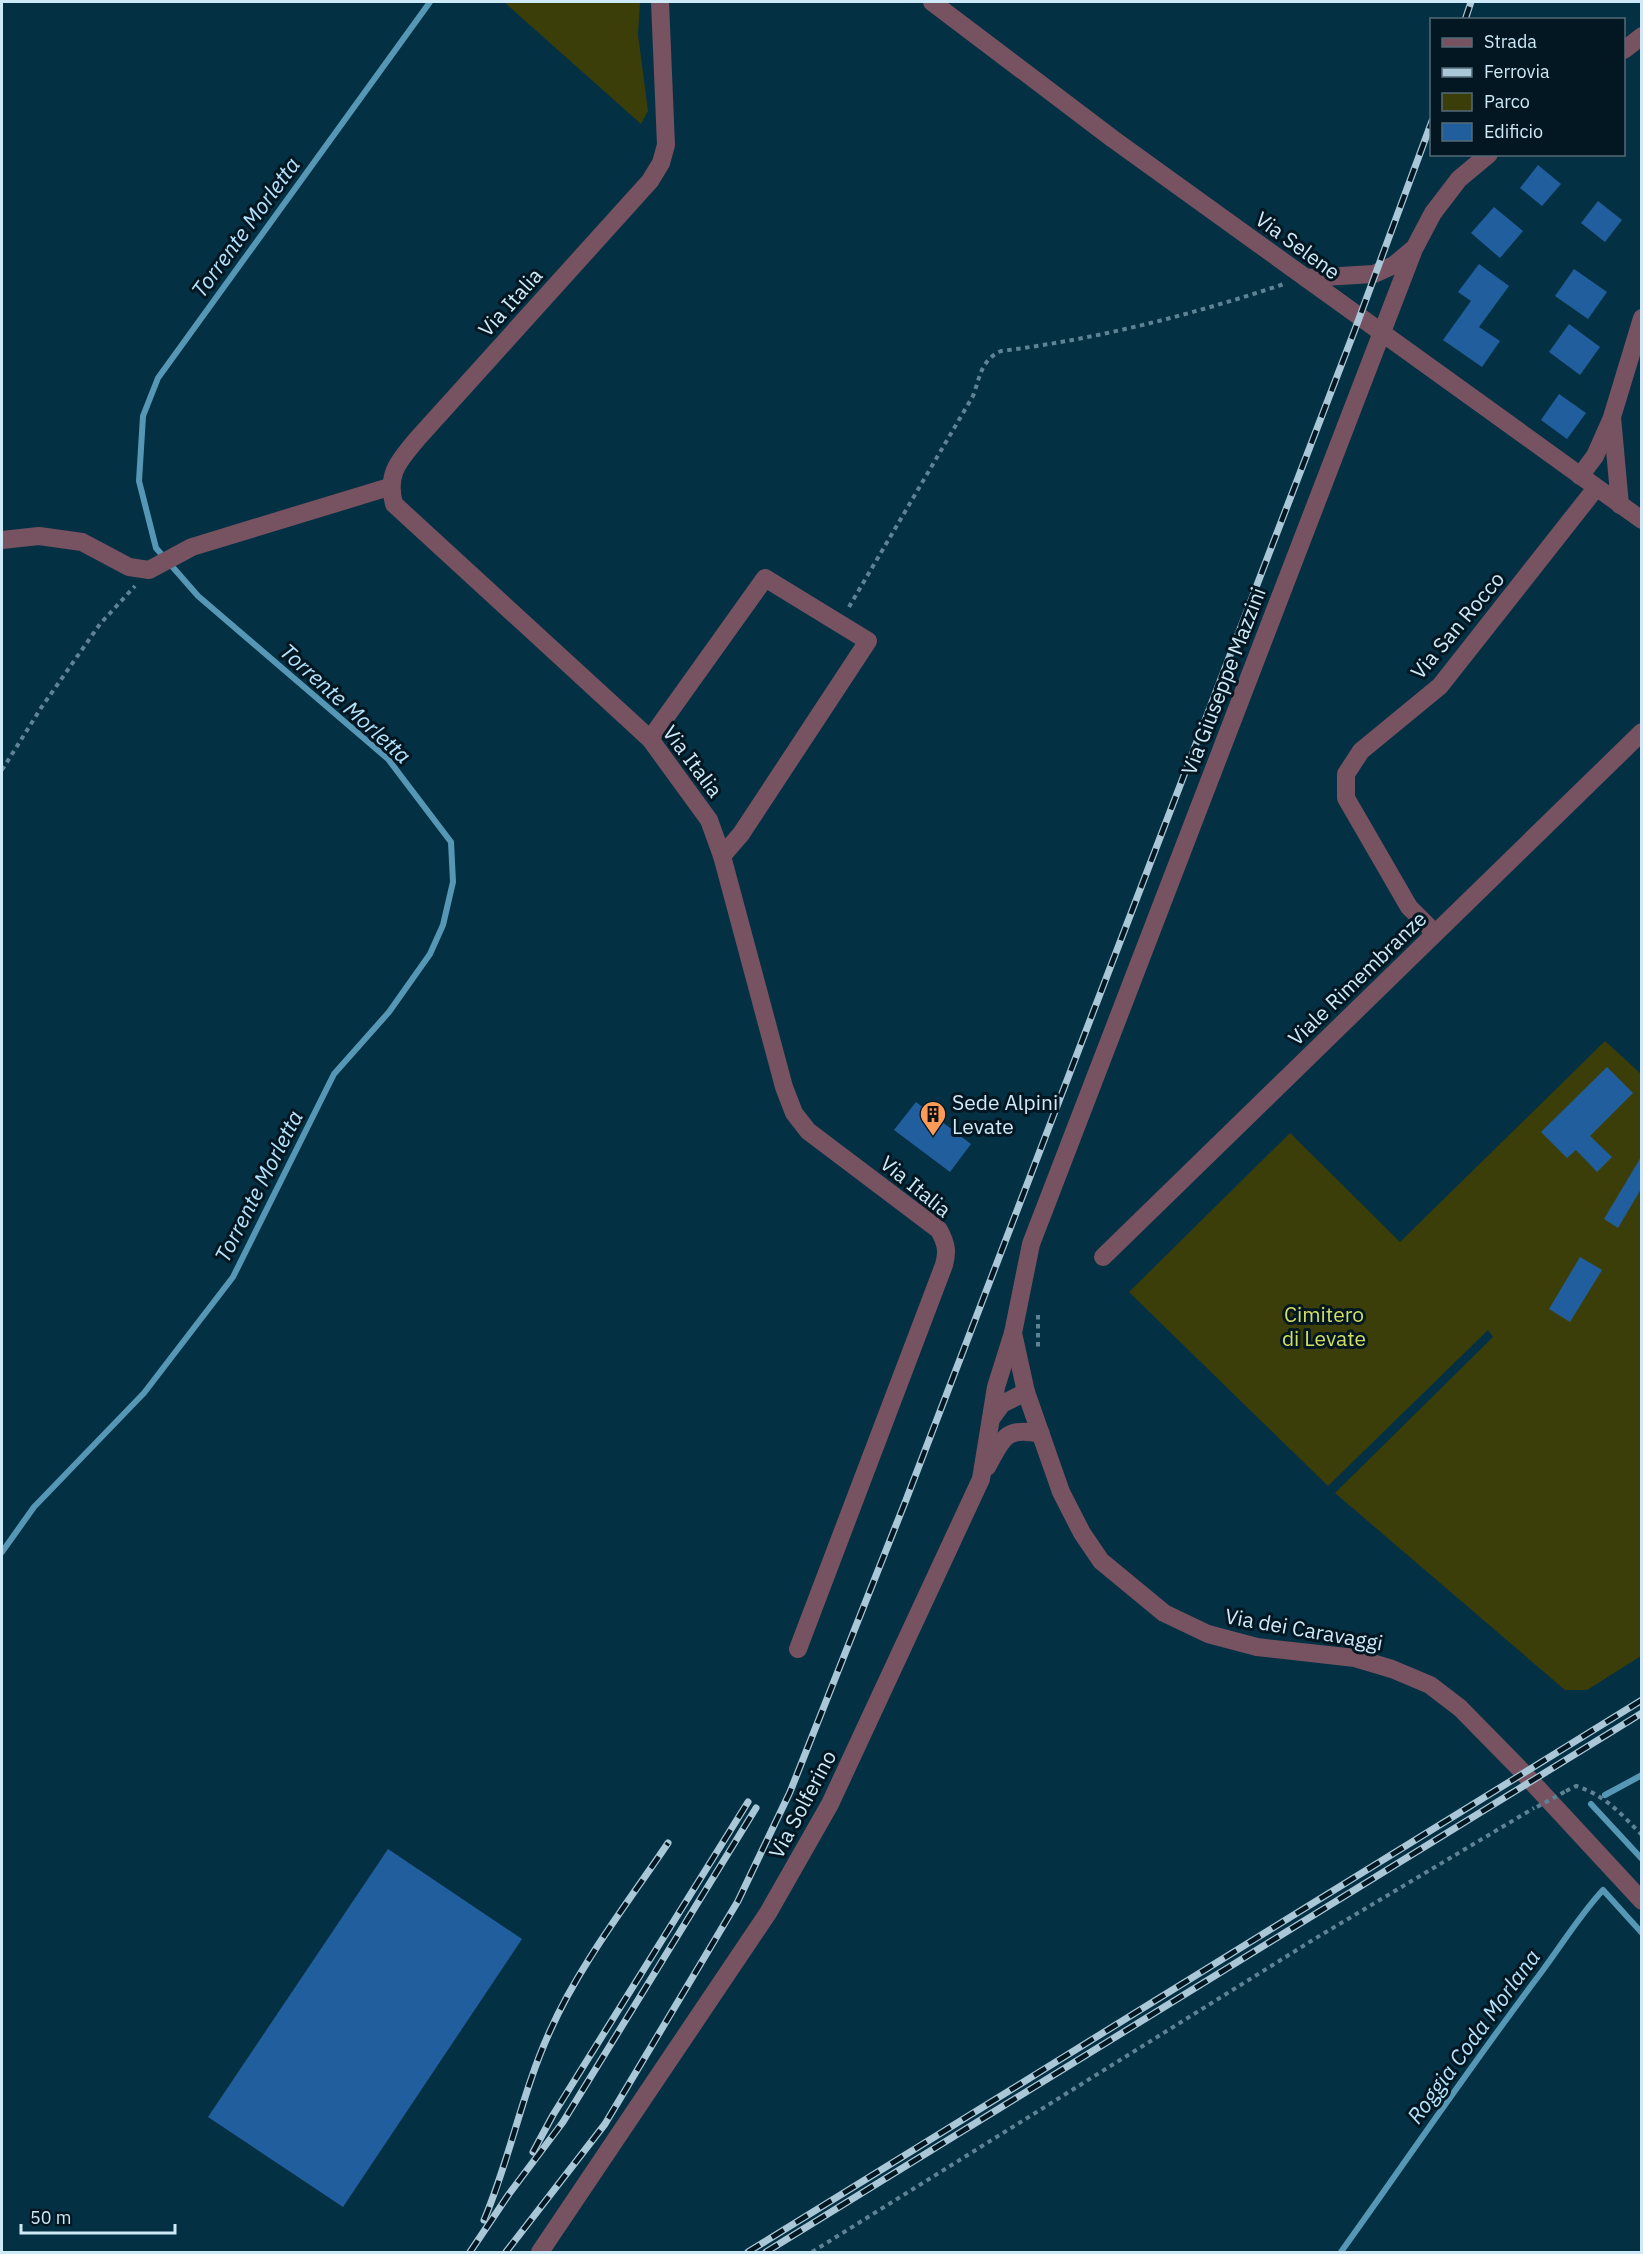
<svg xmlns="http://www.w3.org/2000/svg" width="1643" height="2254" font-family="'IBM Plex Sans',sans-serif">
<style>
.green{fill:#3c3e0a}
.lines{fill:none;stroke-linecap:round;stroke-linejoin:round}
.stream{stroke:#5697b6;stroke-width:6}
.building{fill:#215e9d}
.path{stroke:#5e8394;stroke-width:4;stroke-dasharray:4.5 4.5;stroke-linecap:butt}
.minor{stroke:#775261;stroke-width:18}
.rail-casing{stroke:#a9c7d7;stroke-width:7}
.rail{stroke:#021721;stroke-width:4.5;stroke-dasharray:14;stroke-linecap:butt}
.path-bridge{stroke:#5e8394;stroke-width:4;stroke-dasharray:4.5 4.5;stroke-linecap:butt}
.labels{text-anchor:middle;dominant-baseline:central;stroke-width:6;stroke-linejoin:round;paint-order:stroke}
.street-label{font-size:21px;fill:#cee9f8;stroke:#021721}
.poi-label{font-size:21px;fill:#cee9f8;stroke:#021721;text-anchor:start}
.park-label{font-size:21px;fill:#d5de60;stroke:#021721}
.water-label{font-size:22px;font-style:italic;fill:#b5e3fd;stroke:#021721}
</style>
<rect width="100%" height="100%" fill="#043043"/>
<!-- green -->
<g class="green">
<polygon points="504,2 640,2 638,35 648,111 641,124"/>
<polygon points="1605,1041 1641,1074 1641,1656 1587,1690 1565,1690 1335,1493 1493,1337 1488,1330 1328,1486 1129,1292 1290,1133 1400,1242"/>
</g>
<g class="lines">
<!-- stream -->
<g class="stream">
<polyline points="2,1552 34,1507 144,1393 233,1277 334,1074 389,1012 430,954 443,925 453,882 451,842 388,759 198,596 156,548 139,481 143,416 158,378 430,2"/>
<polyline points="1605,1795 1642,1775"/>
<polyline points="1591,1804 1642,1859"/>
<path d="M 1341,2252 C 1407,2160 1471,2065 1540,1974 C 1561,1946 1579,1916 1603,1890 L 1642,1933"/>
</g>
</g>
<!-- building -->
<g class="building">
<polygon points="1538,165 1561,184 1542,206 1520,188"/>
<polygon points="1598,201 1622,220 1605,242 1581,223"/>
<polygon points="1494,207 1523,231 1500,258 1471,233"/>
<polygon points="1479,264 1509,286 1479,327 1500,341 1482,367 1443,340 1471,301 1458,292"/>
<polygon points="1574,269 1607,292 1588,319 1555,296"/>
<polygon points="1569,324 1600,347 1580,375 1549,352"/>
<polygon points="1559,394 1586,413 1567,439 1541,420"/>
<polygon points="1607,1067 1633,1093 1590,1136 1612,1157 1597,1172 1576,1150 1567,1158 1541,1132"/>
<polygon points="916,1102 971,1144 950,1172 894,1130"/>
<polygon points="1641,1157 1641,1189 1618,1228 1604,1219"/>
<polygon points="1580,1257 1602,1270 1570,1322 1549,1309"/>
<polygon points="388,1849 522,1939 343,2207 208,2117"/>
</g>
<g class="lines">
<!-- path -->
<g class="path">
<path d="M 849,607 L 973,396 C 980,377 981,360 1001,351 C 1098,339 1191,315 1284,284"/>
<polyline points="2,770 41,708 100,624 135,586"/>
<polyline points="1038,1315 1038,1349"/>
<path d="M 1566,1791 L 1576,1786 C 1605,1795 1621,1814 1642,1835"/>
<polyline points="812,2252 1316,1938 1534,1808"/>
</g>
<!-- minor -->
<g class="minor">
<path d="M 660,2 L 666,145 L 661,163 L 650,181 L 418,438 C 399,461 386,473 394,504 L 650,739 L 709,820 L 722,856 L 784,1087 L 794,1113 L 808,1131 L 939,1230 C 946,1243 948,1251 944,1265 L 798,1649"/>
<polyline points="932,2 1113,139 1642,520"/>
<polyline points="1624,50 1642,36"/>
<polyline points="1489,154 1459,179 1433,213 1414,249 1031,1244 1013,1333 1026,1392 1061,1492 1082,1533 1101,1561 1164,1613 1208,1634 1257,1647 1355,1658 1392,1669 1430,1685 1460,1708 1518,1767 1642,1901"/>
<polyline points="1306,278 1374,274 1394,265 1412,250"/>
<polyline points="1580,476 1595,456 1611,420"/>
<polyline points="1620,505 1612,417 1642,318"/>
<polyline points="2,540 39,536 82,542 129,567 149,570 192,547 389,487"/>
<polyline points="650,739 765,578 868,641 741,834 722,856"/>
<polyline points="1435,933 1409,907 1346,798 1346,774 1361,751 1440,686 1596,488"/>
<polyline points="1103,1257 1642,732"/>
<polyline points="991,1419 1002,1404 1026,1392"/>
<path d="M 987,1467 C 1003,1439 1004,1426 1041,1434"/>
<polyline points="540,2252 768,1913 830,1804 981,1479 996,1387 1013,1333"/>
</g>
<!-- rail casing -->
<g class="rail-casing">
<g id="rail">
<polyline points="1465,20 1471,2"/>
<polyline points="533,2152 553,2115 748,1802"/>
<path d="M 484,2220 C 510,2159 522,2092 550,2031 C 580,1964 627,1904 668,1843"/>
<polyline points="470,2252 509,2194 563,2122 756,1808"/>
<polyline points="506,2252 605,2124 738,1901 790,1792 906,1500 1354,332 1432,121"/>
<polyline points="748,2252 1642,1700"/>
<polyline points="766,2252 1642,1713"/>
</g>
</g>
<!-- rail -->
<use href="#rail" class="rail"/>
<!-- path-bridge -->
<polyline class="path-bridge" points="1537,1807 1566,1791"/>
</g>
<!-- icons -->
<defs>
<g id="building-pin" transform="scale(1.35)"><path d="M0 17L-7.5 6A9.5 9.5 0 1 1 7.5 6Z" fill="#fe9b59" stroke="#021721"/><path d="M-4-6H4V6H1V3H-1V6H-4ZM-2.5-4.3h1.7v1.8h-1.7ZM.8-4.3h1.7v1.8H.8ZM-2.5-1h1.7V.8h-1.7ZM.8-1h1.7V.8H.8Z" fill="#111"/></g>
</defs>
<g fill-rule="evenodd">
<use href="#building-pin" x="933" y="1114"/>
</g>
<g class="labels">
<!-- street labels -->
<g class="street-label">
<text transform="translate(1298 245) rotate(36)">Via Selene</text>
<text transform="translate(510 302) rotate(-48)">Via Italia</text>
<text transform="translate(1457 625) rotate(-50)">Via San Rocco</text>
<text transform="translate(1223 681) rotate(-69)">Via Giuseppe Mazzini</text>
<text transform="translate(693 761) rotate(53)">Via Italia</text>
<text transform="translate(1357 978) rotate(-44)">Viale Rimembranze</text>
<text transform="translate(916 1186) rotate(39)">Via Italia</text>
<text transform="translate(1304 1629) rotate(10)">Via dei Caravaggi</text>
<text transform="translate(802 1804) rotate(-62)">Via Solferino</text>
</g>
<!-- poi labels -->
<g class="poi-label">
<text x="952" y="1102">Sede Alpini<tspan x="952" dy="24">Levate</tspan></text>
</g>
<!-- park labels -->
<g class="park-label">
<text x="1324" y="1314">Cimitero<tspan x="1324" dy="24">di Levate</tspan></text>
</g>
<!-- water labels -->
<g class="water-label">
<text transform="translate(245 227) rotate(-54)">Torrente Morletta</text>
<text transform="translate(346 703) rotate(42)">Torrente Morletta</text>
<text transform="translate(258 1186) rotate(-63)">Torrente Morletta</text>
<text transform="translate(1473 2036) rotate(-54)">Roggia Coda Morlana</text>
</g>
</g>
<!-- border -->
<rect width="1643" height="2254" fill="none" stroke="#cee9f8" stroke-width="6"/>
<!-- legend -->
<rect x="1430" y="18" width="195" height="138" fill="#021721" stroke="#546b77" stroke-width="1.5"/>
<rect x="1442" y="38" width="30" height="9" fill="#775261" stroke="#546b77" stroke-width="1.5"/>
<text x="1484" y="48" font-size="18" fill="#cee9f8">Strada</text>
<rect x="1442" y="68" width="30" height="9" fill="#a9c7d7" stroke="#546b77" stroke-width="1.5"/>
<text x="1484" y="78" font-size="18" fill="#cee9f8">Ferrovia</text>
<rect x="1442" y="93" width="30" height="18" fill="#3c3e0a" stroke="#546b77" stroke-width="1.5"/>
<text x="1484" y="108" font-size="18" fill="#cee9f8">Parco</text>
<rect x="1442" y="123" width="30" height="18" fill="#215e9d" stroke="#546b77" stroke-width="1.5"/>
<text x="1484" y="138" font-size="18" fill="#cee9f8">Edificio</text>
<!-- scale -->
<path d="M21 2224v9h154v-9" fill="none" stroke="#cee9f8" stroke-width="3"/>
<text x="30" y="2224" font-size="18" fill="#cee9f8" stroke="#021721" stroke-width="4.5" paint-order="stroke">50 m</text>
</svg>
